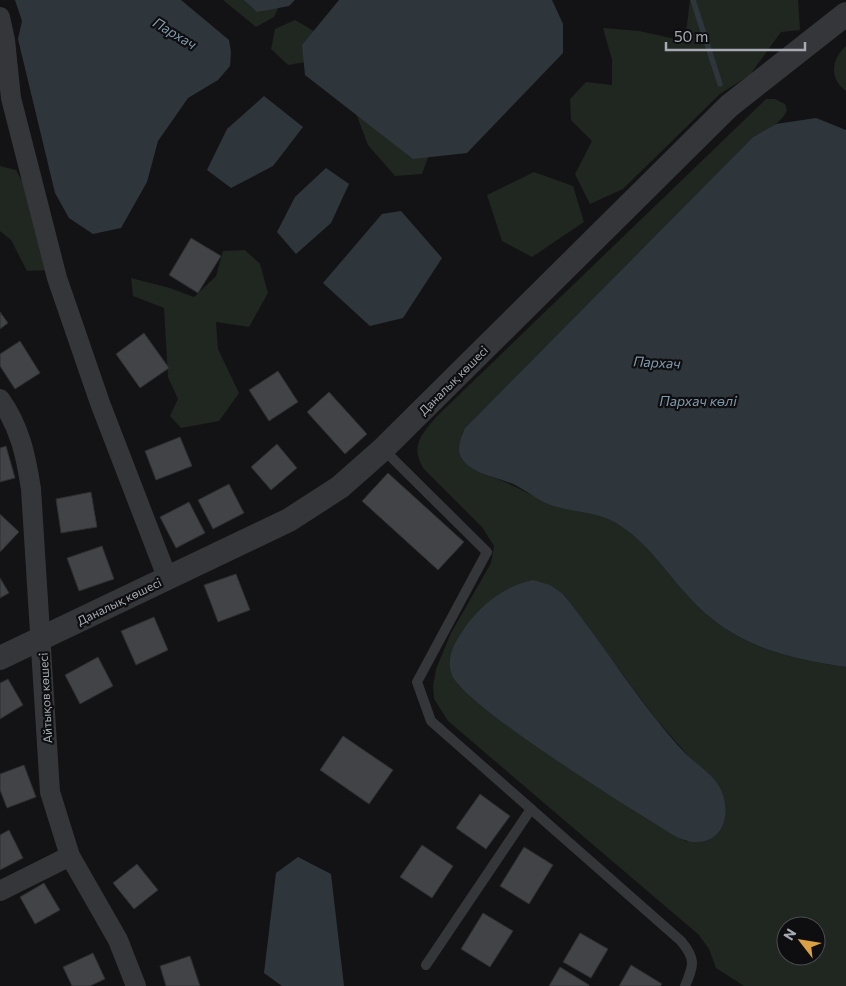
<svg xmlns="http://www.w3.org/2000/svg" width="846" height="986" font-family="Commissioner,sans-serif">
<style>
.green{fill:#202620;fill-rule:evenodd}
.water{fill:#2e363c}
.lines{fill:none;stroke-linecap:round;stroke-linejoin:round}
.stream{stroke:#2e363c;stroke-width:5.5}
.building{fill:#424347;stroke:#2d2e30}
.service{stroke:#353639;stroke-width:10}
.minor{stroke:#353639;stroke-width:20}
.tertiary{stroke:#353639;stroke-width:24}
.labels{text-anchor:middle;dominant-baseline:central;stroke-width:4.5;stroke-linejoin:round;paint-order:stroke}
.street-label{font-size:12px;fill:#a6abb3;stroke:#0e0e10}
.water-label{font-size:14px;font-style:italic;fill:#819aab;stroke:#0e0e10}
</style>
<rect width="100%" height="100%" fill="#131315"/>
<!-- green -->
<g class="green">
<polygon points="223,0 282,0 274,17 256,27"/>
<polygon points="690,0 798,0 800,30 781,32 750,75 720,94 623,189 590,204 575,174 592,141 571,120 570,99 586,82 612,85 612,60 603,28 639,31 685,41"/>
<polygon points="295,20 322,36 434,141 422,174 395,176 368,145 354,108 312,61 288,65 271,49 275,29"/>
<path d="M 846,46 L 846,91 C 829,79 831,59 846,46 Z"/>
<path d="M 766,99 L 775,99 L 785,104 L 787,110 C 782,124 765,130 753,137 L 465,428 L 486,475 C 512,483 533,497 558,507 C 567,510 575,509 584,511 C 602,514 618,523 632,534 C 654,551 669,575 688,596 C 731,645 784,658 846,667 L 846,986 L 744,986 L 716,968 L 709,949 L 699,935 L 448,721 L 434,699 L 433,686 L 436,669 L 451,633 L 491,563 L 494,546 L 482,527 L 424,469 C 409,446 422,434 437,416 ZM 563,594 L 655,718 L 691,759 L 687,842 L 649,820 L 506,724 L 457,684 ZM 786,926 L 816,926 L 816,956 L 786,956 Z"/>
<polygon points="0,166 16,170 30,196 51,270 27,271 11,240 0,231"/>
<polygon points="534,172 573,186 584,222 532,257 502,241 487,195"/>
<polygon points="245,250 260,264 268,293 249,327 216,322 218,349 239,393 219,421 181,428 170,416 178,399 168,377 164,308 133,296 131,278 170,288 194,297 216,276 223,251"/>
</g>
<!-- water -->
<g class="water">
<polygon points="15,0 181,0 229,40 231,52 230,66 218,80 188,98 158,141 147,182 121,228 93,234 69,218 55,193 18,39 22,21"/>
<polygon points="244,0 295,0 289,6 257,12"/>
<polygon points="339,0 552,0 563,24 563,53 467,153 413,159 305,75 302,45"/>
<polygon points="264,96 303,127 273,166 231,188 207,170 227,129"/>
<path d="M 816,118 L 846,130 L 846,667 C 784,658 731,645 687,595 C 664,569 646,541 616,523 C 596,511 575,513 554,506 C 540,502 530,493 517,486 C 500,477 471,475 461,457 C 456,447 462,437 465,428 L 753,137 L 776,124 Z"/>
<polygon points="326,168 349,184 331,223 296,254 277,232 295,197"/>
<polygon points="401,211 442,258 403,318 370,326 323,283 382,214"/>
<path d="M 533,580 L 550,585 L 563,594 C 605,646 640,705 686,754 C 699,767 718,777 723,795 C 728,811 726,831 710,839 C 697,845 687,842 675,836 C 637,813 463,705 452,675 C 445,656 456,641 466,626 C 483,603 505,586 533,580 Z"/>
<polygon points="298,857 331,874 344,986 282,986 264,973 276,873"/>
</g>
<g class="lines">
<!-- stream -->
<polyline class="stream" points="693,0 720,84"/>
</g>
<!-- building -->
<g class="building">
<polygon points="191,238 221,256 198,293 169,275"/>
<polygon points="0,312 8,323 0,329"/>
<polygon points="144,333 169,368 140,388 116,354"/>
<polygon points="20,341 40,373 15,389 0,366 0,354"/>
<polygon points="278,371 298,402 269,421 249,390"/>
<polygon points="329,392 367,434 345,454 307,412"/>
<polygon points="180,437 192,466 156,480 145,451"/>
<polygon points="277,444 297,468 271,490 251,467"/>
<polygon points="6,446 15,478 0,482 0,448"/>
<polygon points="388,473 464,542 438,570 362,501"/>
<polygon points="229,484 244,513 213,529 198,500"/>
<polygon points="91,492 97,527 61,533 56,499"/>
<polygon points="189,502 205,533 176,548 160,517"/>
<polygon points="0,514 19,532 0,552"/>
<polygon points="102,546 114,579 79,591 67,558"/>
<polygon points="236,574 250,610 218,622 204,585"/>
<polygon points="0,578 9,593 0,598"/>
<polygon points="154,617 168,650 136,665 121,631"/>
<polygon points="98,657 113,686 80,704 65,675"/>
<polygon points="8,679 23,705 0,719 0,683"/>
<polygon points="343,736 393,770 369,804 320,770"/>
<polygon points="24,765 36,797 7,808 0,790 0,774"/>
<polygon points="480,794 510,816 486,849 456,828"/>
<polygon points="9,830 23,858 0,870 0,835"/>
<polygon points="422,845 453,866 432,898 400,877"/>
<polygon points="524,847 553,865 529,904 500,886"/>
<polygon points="137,864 158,890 134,909 113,883"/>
<polygon points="44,883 60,910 35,924 20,897"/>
<polygon points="483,913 513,931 490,967 461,949"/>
<polygon points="580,933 608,949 591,978 563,962"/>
<polygon points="93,953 105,979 90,986 72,986 63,967"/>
<polygon points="190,956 200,986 166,986 160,966"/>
<polygon points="631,965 662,984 660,986 619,986"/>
<polygon points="560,967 589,985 589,986 549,986"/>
</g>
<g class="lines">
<!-- service -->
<g class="service">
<path d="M 383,449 L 487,552 L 417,682 L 431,721 L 681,941 C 696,959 694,965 685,986"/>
<polyline points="426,965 531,809"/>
</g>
<!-- minor -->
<g class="minor">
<polyline points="0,17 5,40 11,98 57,278 100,403 167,577"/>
<path d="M 0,399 C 20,427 26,456 31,489 L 50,792 L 70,856 L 118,940 L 136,986"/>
<polyline points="0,891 70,856"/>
</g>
<!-- tertiary -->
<polyline class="tertiary" points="0,658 289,520 340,487 383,449 729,106 846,14"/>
</g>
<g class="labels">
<!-- street labels -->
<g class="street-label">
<text transform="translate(453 380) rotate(-45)">Даналық көшесі</text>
<text transform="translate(119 601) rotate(-26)">Даналық көшесі</text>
<text transform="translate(45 698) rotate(-93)">Айтықов көшесі</text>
</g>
<!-- water labels -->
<g class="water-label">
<text transform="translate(175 33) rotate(31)">Пархач</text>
<text transform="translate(657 362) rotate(3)">Пархач</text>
<text x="698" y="400">Пархач көлі</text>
</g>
</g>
<!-- north arrow -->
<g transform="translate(801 941) rotate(301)"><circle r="24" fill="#0e0e10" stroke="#4b4d51"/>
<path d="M0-4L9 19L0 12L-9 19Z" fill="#dca044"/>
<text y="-8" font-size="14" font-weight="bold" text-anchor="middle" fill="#a6abb3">N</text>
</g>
<!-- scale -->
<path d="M666 42v8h139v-8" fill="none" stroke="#a6abb3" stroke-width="2.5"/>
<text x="674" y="42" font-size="15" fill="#a6abb3" stroke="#0e0e10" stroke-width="4" paint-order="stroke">50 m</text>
</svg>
